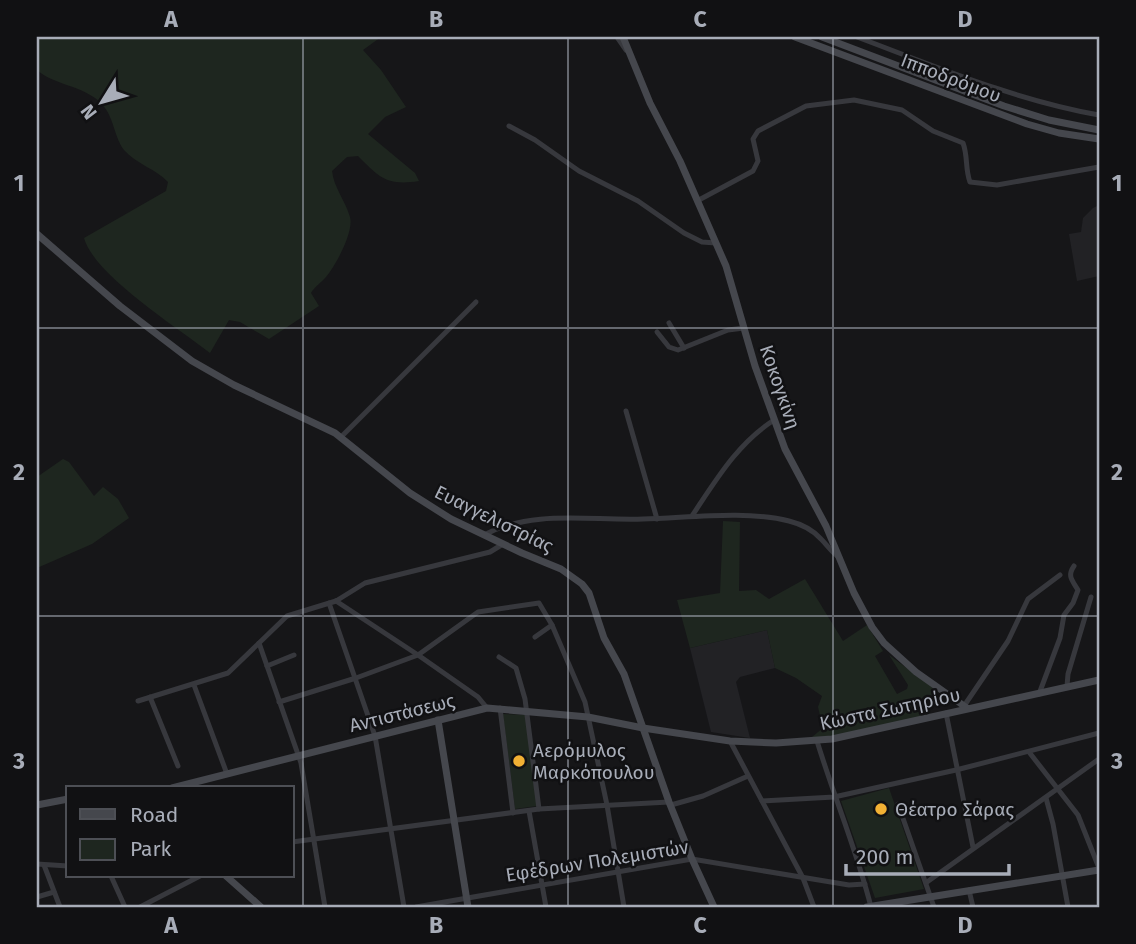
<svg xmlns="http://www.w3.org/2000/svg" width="1136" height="944" font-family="'Fira Sans',sans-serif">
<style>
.built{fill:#222225}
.green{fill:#1e261f}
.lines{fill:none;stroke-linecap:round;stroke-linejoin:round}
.street{stroke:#37383d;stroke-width:5}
.secondary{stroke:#45474d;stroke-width:7}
.grid{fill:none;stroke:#a8adb8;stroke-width:2;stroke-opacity:0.55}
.poi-dot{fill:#f2b134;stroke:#111113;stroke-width:2.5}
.labels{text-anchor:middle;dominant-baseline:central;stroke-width:5;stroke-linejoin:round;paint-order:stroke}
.street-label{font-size:19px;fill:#a8adb8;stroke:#111113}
.poi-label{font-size:19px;fill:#a8adb8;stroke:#111113;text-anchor:start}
.neatline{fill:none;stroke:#a8adb8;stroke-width:2.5}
.grid-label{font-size:23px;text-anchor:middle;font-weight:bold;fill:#a8adb8}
</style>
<rect width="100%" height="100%" fill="#161618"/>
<!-- built -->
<g class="built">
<polygon points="1099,205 1099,276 1077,281 1069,234 1081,232 1083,218 1093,208"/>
<polygon points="767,630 775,668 740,677 736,682 750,738 711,732 690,648"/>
</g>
<!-- green -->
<g class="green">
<path d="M 37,37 L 381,37 L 363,50 L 381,70 L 406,107 L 385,117 L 368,134 L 415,173 L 419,181 C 387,186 380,178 358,156 L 347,157 L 332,171 C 334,188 345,200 350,217 C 354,232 336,265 326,277 C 321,283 315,286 311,293 L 319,306 L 269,339 L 240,322 L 229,320 L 210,353 C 178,328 94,275 84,238 L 166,191 L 168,182 C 156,169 136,164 124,150 C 112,134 115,112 95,98 C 77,85 53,84 37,70 Z"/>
<polygon points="63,459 69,462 94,496 103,487 118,499 129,518 92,544 37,568 37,477"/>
<polygon points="723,521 740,522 739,591 756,590 769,599 805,579 843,641 867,625 883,651 875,656 897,694 907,689 908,685 889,655 939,692 927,699 930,715 815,740 812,737 823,728 818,707 822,696 796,678 775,668 767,630 690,648 677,600 720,593"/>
<polygon points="503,714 526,715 537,806 515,809"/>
<polygon points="889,788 924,889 875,898 841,801"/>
</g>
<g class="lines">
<!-- street -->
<g class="street">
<polyline points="617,37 626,50"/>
<path d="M 857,37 C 937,67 1015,100 1099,115"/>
<polyline points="509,126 535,140 579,171 638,201 684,233 702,242 716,243"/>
<path d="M 697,201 L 753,171 L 758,161 L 753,139 L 758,131 L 806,106 L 854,100 L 902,110 L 933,131 L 963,143 C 968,156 965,169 970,182 L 997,185 L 1099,167"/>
<polyline points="669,323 684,348"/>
<polyline points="657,332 669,347 678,350 728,330 744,328"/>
<polyline points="626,411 657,519"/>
<polyline points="340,438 476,302"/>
<path d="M 692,516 C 716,480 737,444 774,420"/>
<path d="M 484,535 C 533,509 590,521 643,519 C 688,518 745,510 789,521 C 801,524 813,530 821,539 C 828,546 832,553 840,558"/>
<polyline points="336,601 418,655 478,697 487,708"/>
<polyline points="329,603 375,736 404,907"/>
<polyline points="535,637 552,625"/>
<polyline points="259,643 301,763 325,907"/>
<polyline points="499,657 516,668 525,699 539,809"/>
<polyline points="267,666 294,655"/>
<polyline points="194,685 227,774"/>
<polyline points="1067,686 1068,674 1091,597"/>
<path d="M 1039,694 L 1060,638 L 1064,615 L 1073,603 L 1078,590 C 1072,580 1067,576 1074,566"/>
<polyline points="150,697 178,766"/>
<polyline points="138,701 228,673 287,616 336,601 365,583 490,552 503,544"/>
<polyline points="279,702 356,678 418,655 478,612 539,603 552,625 585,702 607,805 624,907"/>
<polyline points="964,706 1008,641 1028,599 1060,575"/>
<polyline points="500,708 513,813"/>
<polyline points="946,713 973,847"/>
<polyline points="730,741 803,878 814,907"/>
<path d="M 817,741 C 834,797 857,851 871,907"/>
<polyline points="1029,752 1078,815 1099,868"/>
<polyline points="1046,798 1053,824 1068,907"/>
<polyline points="762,801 834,797 956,770 1099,733"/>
<polyline points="898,804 934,907"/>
<polyline points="671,805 703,796 748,776"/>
<polyline points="529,811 546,907"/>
<polyline points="292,842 539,809 669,802"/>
<polyline points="37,864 68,866"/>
<polyline points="44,865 60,907"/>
<polyline points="111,876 125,907"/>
<polyline points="927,882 1099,759"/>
<polyline points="969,890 973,907"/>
<polyline points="37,897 54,892"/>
<polyline points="140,907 200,876"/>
<polyline points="416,907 692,859 849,885 865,884"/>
</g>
<!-- secondary -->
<g class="secondary">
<polyline points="623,37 650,103 680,161 726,266 755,366 785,449 826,526 854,593 872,627 884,643 916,672 967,708"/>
<polyline points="795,37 1027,124 1059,133 1099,139"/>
<polyline points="822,37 1004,106 1049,120 1099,130"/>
<polyline points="37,234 120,306 192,361 234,385 335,433 410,493 451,519 522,553 561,569 582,584 589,593 604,638 624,674 669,802 692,859 714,907"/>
<polyline points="438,720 468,907"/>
<polyline points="172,788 487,708 588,717 643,728 730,741 776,743 832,739 1099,680"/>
<polyline points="37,805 68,799"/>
<polyline points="226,876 261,907"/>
<polyline points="867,907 1099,870"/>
</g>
</g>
<!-- grid -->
<path class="grid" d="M 303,37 L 303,907M 568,37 L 568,907M 833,37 L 833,907M 37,328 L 1099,328M 37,616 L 1099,616"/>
<!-- markers -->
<g class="poi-dot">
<circle cx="519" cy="761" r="7"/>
<circle cx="881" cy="809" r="7"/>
</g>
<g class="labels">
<!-- street labels -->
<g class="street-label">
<text transform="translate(951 78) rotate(21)">Ιπποδρόμου</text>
<text transform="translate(780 387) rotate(71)">Κοκογκίνη</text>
<text transform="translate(494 519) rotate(26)">Ευαγγελιστρίας</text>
<text transform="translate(890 709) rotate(-12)">Κώστα Σωτηρίου</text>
<text transform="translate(402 713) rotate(-14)">Αντιστάσεως</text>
<text transform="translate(597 861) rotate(-9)">Εφέδρων Πολεμιστών</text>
</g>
<!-- poi labels -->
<g class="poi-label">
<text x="533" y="750">Αερόμυλος<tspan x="533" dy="22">Μαρκόπουλου</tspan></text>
<text x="895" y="809">Θέατρο Σάρας</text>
</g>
</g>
<!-- border -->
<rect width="1136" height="944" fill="none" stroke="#111113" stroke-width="77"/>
<!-- legend -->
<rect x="66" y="786" width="228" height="91" fill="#111113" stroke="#4d4f55" stroke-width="2"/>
<rect x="80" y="809" width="35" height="10" fill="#45474d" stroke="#4d4f55" stroke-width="2"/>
<text x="130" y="822" font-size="21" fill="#a8adb8">Road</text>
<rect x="80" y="839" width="35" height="21" fill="#1e261f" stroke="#4d4f55" stroke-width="2"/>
<text x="130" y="856" font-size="21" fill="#a8adb8">Park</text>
<!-- north arrow -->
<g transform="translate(102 102) rotate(233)" stroke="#111113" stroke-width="5" paint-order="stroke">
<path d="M0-5L12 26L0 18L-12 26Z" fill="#a8adb8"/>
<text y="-10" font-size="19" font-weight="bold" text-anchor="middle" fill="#a8adb8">N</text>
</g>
<!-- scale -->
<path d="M846 864v10h163v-10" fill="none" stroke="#a8adb8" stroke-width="3.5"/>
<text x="856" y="864" font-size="21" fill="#a8adb8" stroke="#111113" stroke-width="5" paint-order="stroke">200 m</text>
<rect x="38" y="38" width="1060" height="868" class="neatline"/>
<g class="grid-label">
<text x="171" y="27">A</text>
<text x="436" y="27">B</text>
<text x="700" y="27">C</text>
<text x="965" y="27">D</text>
<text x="19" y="191">1</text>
<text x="1117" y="191">1</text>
<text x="19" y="480">2</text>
<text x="1117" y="480">2</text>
<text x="19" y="769">3</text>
<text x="1117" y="769">3</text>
<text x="171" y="933">A</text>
<text x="436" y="933">B</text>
<text x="700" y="933">C</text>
<text x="965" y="933">D</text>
</g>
</svg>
